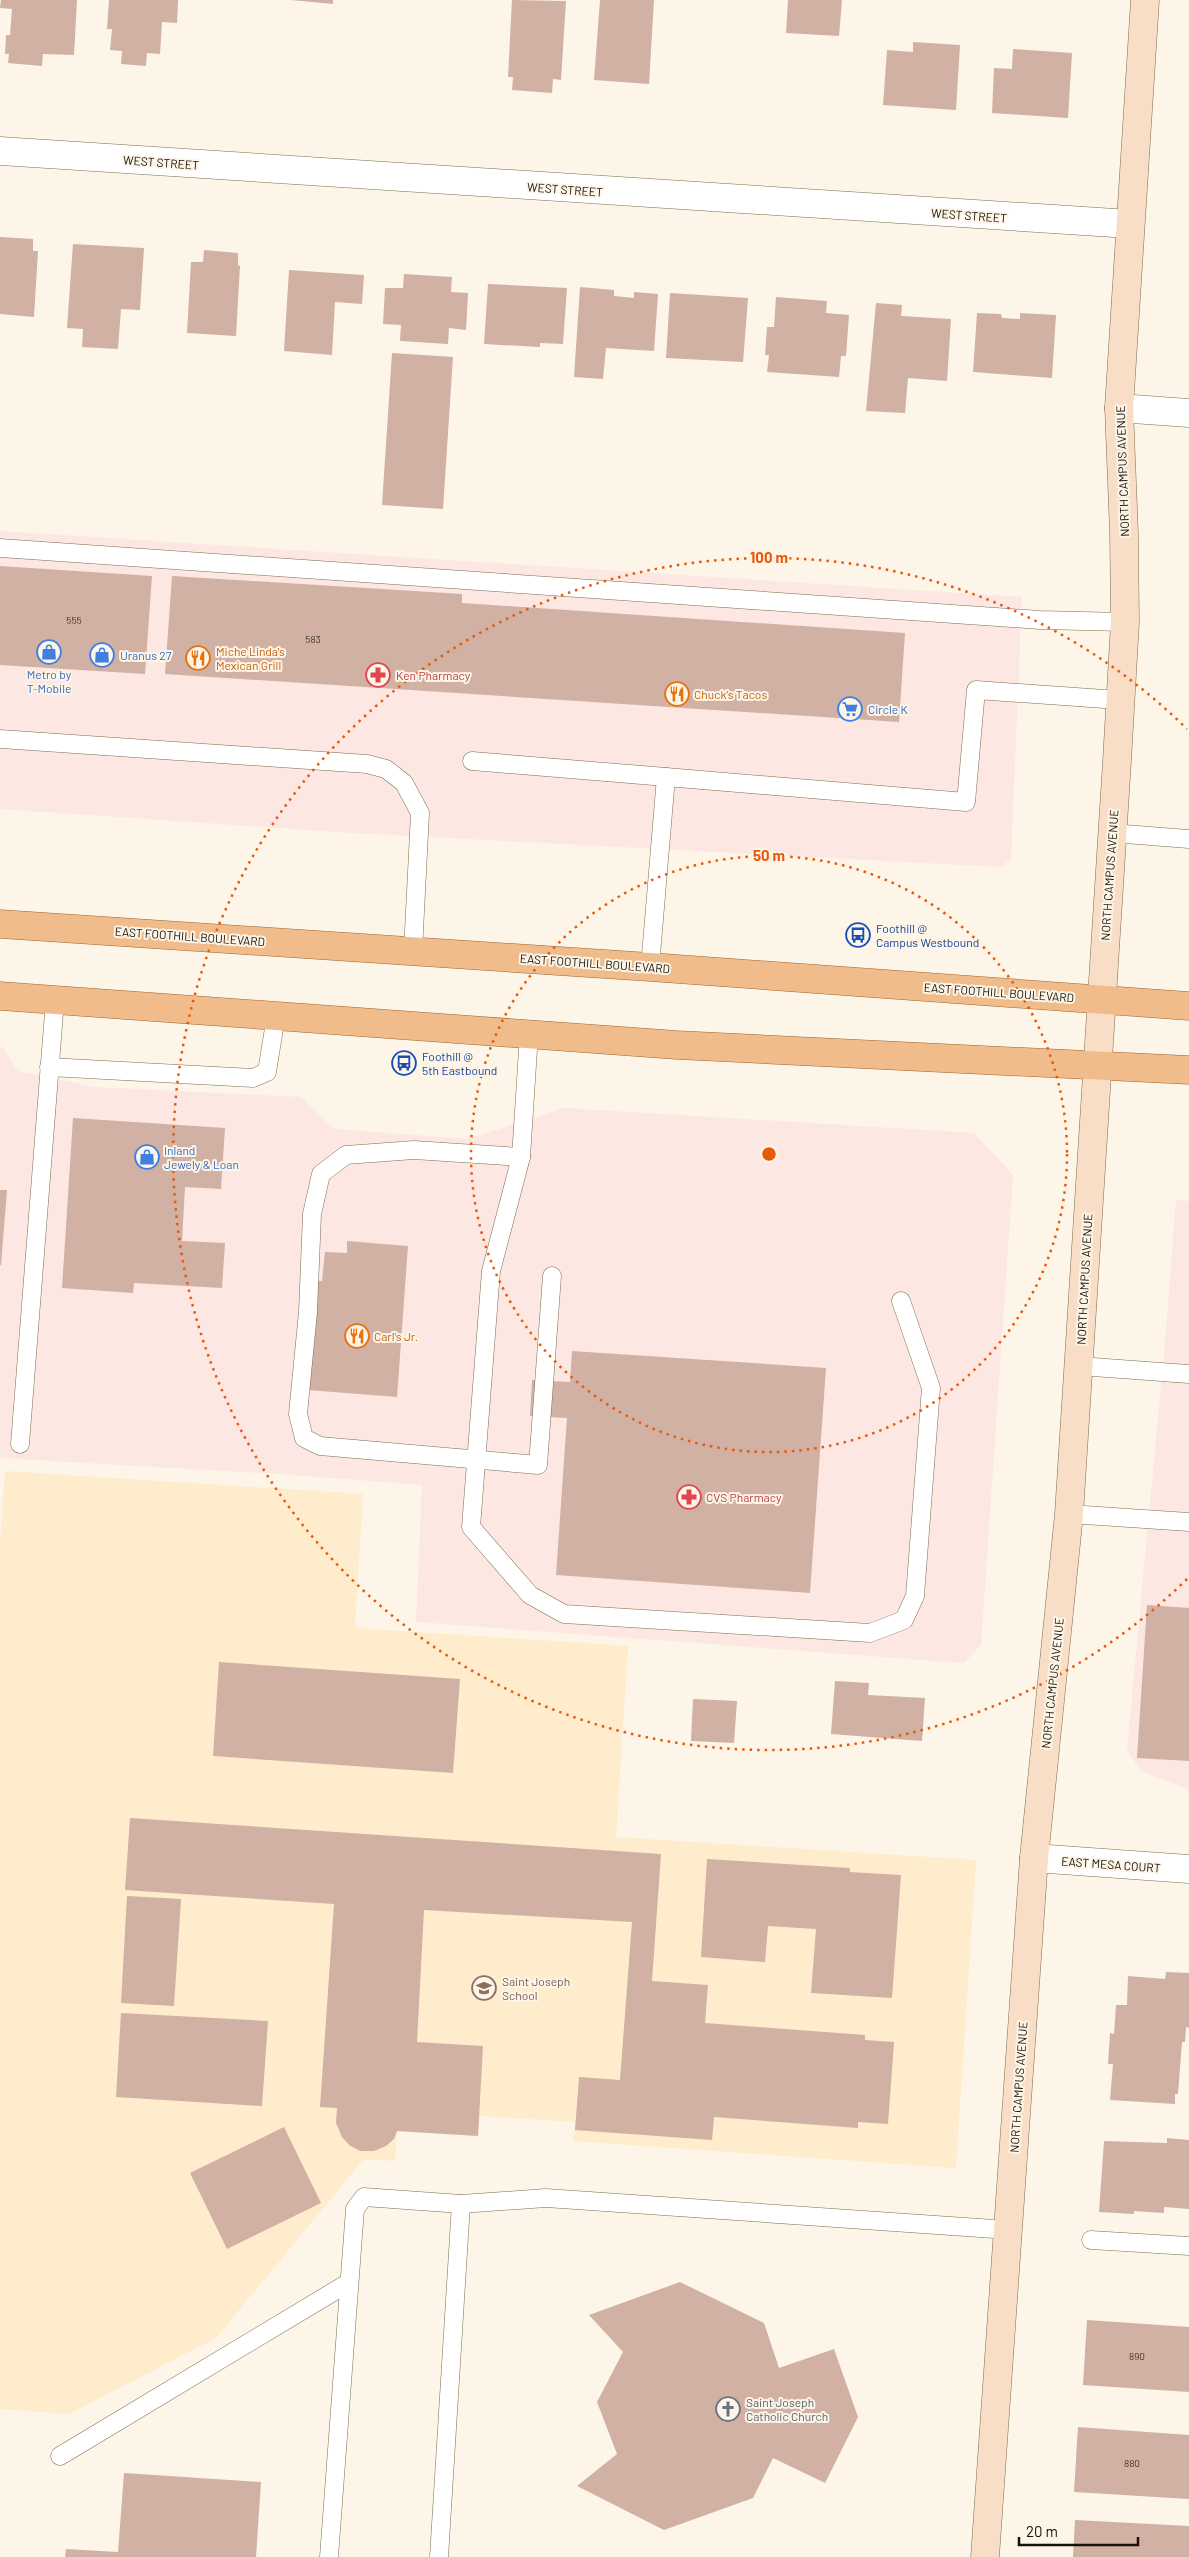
<svg xmlns="http://www.w3.org/2000/svg" width="1189" height="2557" font-family="Barlow,sans-serif">
<style>
.commercial{fill:#fce7e2}
.built{fill:#feeccc}
.building{fill:#d0b1a4}
.lines{fill:none;stroke-linecap:round;stroke-linejoin:round}
.lane-casing{stroke:#7d6d4f;stroke-width:19}
.street-casing{stroke:#7d6d4f;stroke-width:29}
.secondary-casing{stroke:#7d6d4f;stroke-width:29}
.primary-casing{stroke:#9f642c;stroke-width:29}
.lane{stroke:#fff;stroke-width:18}
.street{stroke:#fff;stroke-width:28}
.secondary{stroke:#f8dec6;stroke-width:28}
.primary{stroke:#f1bc8c;stroke-width:28}
.ring{fill:none;stroke:#e8590c;stroke-width:2.5;stroke-dasharray:2.5 5}
.labels{text-anchor:middle;dominant-baseline:central;stroke-width:4;stroke-linejoin:round;paint-order:stroke}
.number-label{font-size:10px;fill:#46392e}
.street-label{font-size:12px;fill:#181106;stroke:#fdf5e8}
.food-label{font-size:12px;fill:#c56008;stroke:#fdf5e8;text-anchor:start}
.shop-label{font-size:12px;fill:#366cbe;stroke:#fdf5e8;text-anchor:start}
.health-label{font-size:12px;fill:#be3a42;stroke:#fdf5e8;text-anchor:start}
.transit-label{font-size:12px;fill:#164399;stroke:#fdf5e8;text-anchor:start}
.education-label{font-size:12px;fill:#785e54;stroke:#fdf5e8;text-anchor:start}
.worship-label{font-size:12px;fill:#5b616d;stroke:#fdf5e8;text-anchor:start}
.centre{fill:#e8590c;stroke:#fdf5e8;stroke-width:2.5}
.ring-label{font-size:15px;text-anchor:middle;font-weight:bold;fill:#e8590c;stroke:#fdf5e8;stroke-width:4;stroke-linejoin:round;paint-order:stroke}
</style>
<rect width="100%" height="100%" fill="#fdf5e8"/>
<!-- commercial -->
<g class="commercial">
<polygon points="0,531 1022,597 1011,859 1001,867 352,833 0,809"/>
<polygon points="0,1048 3,1048 18,1071 94,1087 301,1097 334,1129 468,1139 564,1108 974,1133 1013,1175 981,1645 964,1663 416,1622 422,1485 280,1474 0,1458"/>
<polygon points="1176,1200 1189,1201 1189,1790 1141,1771 1127,1750 1166,1332"/>
</g>
<!-- built -->
<polygon class="built" points="5,1471 363,1494 355,1628 628,1646 616,1837 976,1860 956,2168 573,2141 575,2122 480,2116 478,2136 397,2131 395,2161 364,2159 216,2338 69,2414 0,2409 0,1543"/>
<!-- building -->
<g class="building">
<polygon points="1,0 77,0 74,55 43,54 42,66 8,63 9,54 5,54 6,35 10,35 12,9 0,8"/>
<polygon points="109,0 178,0 177,23 162,22 160,54 147,53 146,66 121,64 122,51 110,50 112,29 107,29"/>
<polygon points="291,0 333,0 333,4"/>
<polygon points="512,0 566,1 561,80 553,79 552,93 512,90 513,77 508,77"/>
<polygon points="600,0 654,0 649,84 594,80"/>
<polygon points="788,0 842,0 839,36 786,33"/>
<polygon points="913,42 960,45 956,110 883,105 887,50 913,52"/>
<polygon points="1013,49 1072,53 1068,118 992,113 994,68 1012,69"/>
<polygon points="0,237 33,239 33,251 38,251 34,317 0,314"/>
<polygon points="73,244 144,248 140,310 121,309 118,349 82,347 83,329 67,328"/>
<polygon points="204,250 238,253 238,265 240,266 236,336 187,333 191,262 203,262"/>
<polygon points="289,270 364,275 362,304 335,302 332,355 284,351"/>
<polygon points="404,274 452,277 451,292 468,293 466,330 449,328 448,344 400,341 401,325 383,324 385,288 403,288"/>
<polygon points="488,284 567,288 563,344 540,343 540,347 484,344"/>
<polygon points="580,287 614,290 614,296 634,298 634,292 658,294 654,351 606,348 603,379 574,377"/>
<polygon points="670,293 748,298 743,362 666,358"/>
<polygon points="776,297 827,301 826,313 849,315 846,356 841,356 839,377 767,372 769,355 765,355 767,327 774,327"/>
<polygon points="876,303 902,305 901,316 951,319 947,381 908,378 905,413 866,411"/>
<polygon points="977,313 1001,314 1002,318 1020,319 1020,313 1056,315 1052,378 973,372"/>
<polygon points="392,353 453,357 443,509 382,505"/>
<polygon points="0,566 152,576 145,674 0,665"/>
<polygon points="172,576 462,594 462,603 905,633 899,722 165,674"/>
<polygon points="73,1118 225,1128 221,1189 185,1187 182,1241 225,1243 222,1288 134,1283 133,1293 62,1288"/>
<polygon points="0,1190 7,1190 1,1265 0,1265"/>
<polygon points="347,1241 408,1246 397,1397 308,1390 316,1281 322,1281 325,1252 347,1253"/>
<polygon points="572,1351 826,1368 810,1593 556,1575 567,1418 530,1416 532,1380 570,1382"/>
<polygon points="1147,1605 1189,1608 1189,1761 1137,1758"/>
<polygon points="219,1662 460,1679 453,1773 213,1756"/>
<polygon points="835,1681 869,1683 868,1695 925,1698 922,1741 831,1734"/>
<polygon points="693,1699 737,1701 734,1743 691,1741"/>
<polygon points="130,1818 661,1854 652,1981 708,1985 705,2023 865,2035 865,2040 894,2042 888,2124 858,2122 858,2128 714,2117 712,2140 575,2130 579,2077 620,2080 632,1922 424,1910 417,2042 483,2046 478,2136 397,2131 394,2139 386,2146 374,2151 360,2151 349,2145 342,2137 336,2123 337,2108 320,2107 334,1904 125,1890"/>
<polygon points="707,1859 850,1868 850,1872 901,1875 892,1998 811,1993 816,1929 768,1926 765,1962 701,1957"/>
<polygon points="127,1896 181,1899 174,2006 121,2003"/>
<polygon points="1166,1972 1189,1973 1189,2028 1186,2027 1185,2042 1182,2042 1178,2094 1175,2094 1175,2104 1110,2100 1113,2064 1108,2064 1110,2033 1114,2034 1116,2005 1127,2005 1128,1976 1165,1979"/>
<polygon points="121,2013 268,2021 262,2106 116,2097"/>
<polygon points="284,2127 321,2203 227,2249 190,2173"/>
<polygon points="1167,2138 1189,2140 1189,2209 1164,2207 1164,2213 1134,2211 1134,2214 1099,2212 1104,2141 1167,2143"/>
<polygon points="680,2282 764,2323 779,2368 834,2349 858,2417 825,2483 773,2458 753,2498 664,2530 577,2486 617,2454 597,2402 623,2352 589,2315"/>
<polygon points="1087,2320 1189,2327 1189,2392 1083,2385"/>
<polygon points="1078,2427 1189,2435 1189,2499 1074,2492"/>
<polygon points="124,2473 261,2482 256,2557 65,2557 66,2549 118,2552"/>
<polygon points="1075,2520 1189,2526 1189,2557 1073,2557"/>
</g>
<g class="lines">
<!-- lane casing -->
<g class="lane-casing">
<g id="lane">
<polyline points="0,548 1040,620 1125,622"/>
<polyline points="0,739 367,764 386,769 404,783 420,813 413,951"/>
<polyline points="472,761 666,777"/>
<polyline points="1112,833 1189,839"/>
<polyline points="650,967 666,777 966,802 976,690 1119,700"/>
<polyline points="529,1034 521,1157 491,1271 471,1527 530,1595 564,1614 870,1633 904,1620 915,1596 931,1388 901,1301"/>
<polyline points="49,1067 253,1078 267,1072 276,1016"/>
<polyline points="521,1157 414,1150 346,1155 321,1174 312,1214 308,1312 298,1414 304,1438 320,1446 538,1465 552,1276"/>
<polyline points="1079,1366 1189,1374"/>
<polyline points="20,1444 55,1000"/>
<polyline points="1069,1514 1189,1522"/>
<polyline points="461,2204 546,2198 1009,2230"/>
<polyline points="1091,2240 1189,2246"/>
<polyline points="60,2456 348,2283"/>
<polyline points="329,2557 355,2209 364,2197 461,2204 439,2557"/>
</g>
</g>
<!-- street casing -->
<g class="street-casing">
<g id="street">
<polyline points="0,151 1130,224"/>
<polyline points="1119,408 1189,413"/>
<polyline points="1034,1858 1189,1869"/>
</g>
</g>
<!-- secondary casing -->
<g class="secondary-casing">
<polyline id="secondary" points="985,2557 1034,1858 1069,1514 1117,761 1125,622 1124,533 1119,408 1145,0"/>
</g>
<!-- primary casing -->
<g class="primary-casing">
<g id="primary">
<polyline points="0,924 650,967 1189,1006"/>
<polyline points="0,996 677,1045 1189,1070"/>
</g>
</g>
<!-- lane -->
<use href="#lane" class="lane"/>
<!-- street -->
<use href="#street" class="street"/>
<!-- secondary -->
<use href="#secondary" class="secondary"/>
<!-- primary -->
<use href="#primary" class="primary"/>
</g>
<!-- distance rings -->
<g class="ring">
<circle cx="769" cy="1154" r="298"/>
<path d="M1187 1579A596 596 0 1 1 1187 729"/>
</g>
<!-- icons -->
<defs>
<g id="shop-ring" transform="scale(1.25)"><circle r="9.5" fill="#fdf5e8" stroke="#3f7fe0" stroke-width="1.5"/><path d="M-5-2.5h2.3a2.7 3.5 0 0 1 5.4 0H5L5.5 6h-11ZM-1.5-2.5h3a1.5 2.3 0 0 0-3 0Z" fill="#3f7fe0"/></g>
<g id="restaurant-ring" transform="scale(1.25)"><circle r="9.5" fill="#fdf5e8" stroke="#e8710a" stroke-width="1.5"/><path d="M-5-6h1v4h1v-4h1v4h1v-4h1v5L-1.5 .5V6h-2V.5L-5-1ZM5-6V6H3V1.5H1.5Q1.5-4 5-6Z" fill="#e8710a"/></g>
<g id="pharmacy-ring" transform="scale(1.25)"><circle r="9.5" fill="#fdf5e8" stroke="#e0444e" stroke-width="1.5"/><path d="M-2-6h4v4h4v4h-4v4h-4v-4h-4v-4h4Z" fill="#e0444e"/></g>
<g id="supermarket-ring" transform="scale(1.25)"><circle r="9.5" fill="#fdf5e8" stroke="#3f7fe0" stroke-width="1.5"/><path d="M-6-5.5h2.5l.6 2H6L4.5 2H-2.5L-4.4-4H-6ZM-1.5 3.2a1.3 1.3 0 1 0 .1 0ZM3 3.2a1.3 1.3 0 1 0 .1 0Z" fill="#3f7fe0"/></g>
<g id="bus-ring" transform="scale(1.25)"><circle r="9.5" fill="#fdf5e8" stroke="#1a4fb4" stroke-width="1.5"/><path d="M-5-6H5V4H4V6H2V4H-2V6H-4V4H-5ZM-3.5-4V0h7V-4ZM-3.5 1.2v1.5H-2V1.2ZM2 1.2v1.5H3.5V1.2Z" fill="#1a4fb4"/></g>
<g id="school-ring" transform="scale(1.25)"><circle r="9.5" fill="#fdf5e8" stroke="#8d6e63" stroke-width="1.5"/><path d="M0-5L7-2L0 1L-7-2ZM-4 1L0 2.5L4 1V4Q0 6-4 4Z" fill="#8d6e63"/></g>
<g id="church-ring" transform="scale(1.25)"><circle r="9.5" fill="#fdf5e8" stroke="#6b7280" stroke-width="1.5"/><path d="M-1.2-6h2.4v3.5h3.3v2.4h-3.3V6h-2.4V-.1h-3.3v-2.4h3.3Z" fill="#6b7280"/></g>
</defs>
<g fill-rule="evenodd">
<use href="#shop-ring" x="49" y="652"/>
<use href="#shop-ring" x="102" y="655"/>
<use href="#restaurant-ring" x="198" y="658"/>
<use href="#pharmacy-ring" x="378" y="675"/>
<use href="#restaurant-ring" x="677" y="694"/>
<use href="#supermarket-ring" x="850" y="709"/>
<use href="#bus-ring" x="858" y="935"/>
<use href="#bus-ring" x="404" y="1063"/>
<use href="#shop-ring" x="147" y="1157"/>
<use href="#restaurant-ring" x="357" y="1336"/>
<use href="#pharmacy-ring" x="689" y="1497"/>
<use href="#school-ring" x="484" y="1988"/>
<use href="#church-ring" x="728" y="2409"/>
</g>
<g class="labels">
<!-- number labels -->
<g class="number-label">
<text x="74" y="620">555</text>
<text x="313" y="639">583</text>
<text x="1137" y="2356">890</text>
<text x="1132" y="2463">880</text>
</g>
<!-- street labels -->
<g class="street-label">
<text transform="translate(161 162) rotate(4)">WEST STREET</text>
<text transform="translate(565 189) rotate(4)">WEST STREET</text>
<text transform="translate(969 215) rotate(4)">WEST STREET</text>
<text transform="translate(1122 471) rotate(-92)">NORTH CAMPUS AVENUE</text>
<text transform="translate(1109 875) rotate(-86)">NORTH CAMPUS AVENUE</text>
<text transform="translate(190 936) rotate(4)">EAST FOOTHILL BOULEVARD</text>
<text transform="translate(595 963) rotate(4)">EAST FOOTHILL BOULEVARD</text>
<text transform="translate(999 992) rotate(4)">EAST FOOTHILL BOULEVARD</text>
<text transform="translate(1084 1279) rotate(-87)">NORTH CAMPUS AVENUE</text>
<text transform="translate(1052 1683) rotate(-84)">NORTH CAMPUS AVENUE</text>
<text transform="translate(1111 1864) rotate(4)">EAST MESA COURT</text>
<text transform="translate(1018 2087) rotate(-86)">NORTH CAMPUS AVENUE</text>
</g>
<!-- food labels -->
<g class="food-label">
<text x="216" y="651">Miche Linda's<tspan x="216" dy="14">Mexican Grill</tspan></text>
<text x="694" y="694">Chuck's Tacos</text>
<text x="374" y="1336">Carl's Jr.</text>
</g>
<!-- shop labels -->
<g class="shop-label">
<text x="120" y="655">Uranus 27</text>
<text x="49" y="674" text-anchor="middle">Metro by<tspan x="49" dy="14">T-Mobile</tspan></text>
<text x="868" y="709">Circle K</text>
<text x="164" y="1150">Inland<tspan x="164" dy="14">Jewely &amp; Loan</tspan></text>
</g>
<!-- health labels -->
<g class="health-label">
<text x="396" y="675">Ken Pharmacy</text>
<text x="706" y="1497">CVS Pharmacy</text>
</g>
<!-- transit labels -->
<g class="transit-label">
<text x="876" y="928">Foothill @<tspan x="876" dy="14">Campus Westbound</tspan></text>
<text x="422" y="1056">Foothill @<tspan x="422" dy="14">5th Eastbound</tspan></text>
</g>
<!-- education labels -->
<g class="education-label">
<text x="502" y="1981">Saint Joseph<tspan x="502" dy="14">School</tspan></text>
</g>
<!-- worship labels -->
<g class="worship-label">
<text x="746" y="2402">Saint Joseph<tspan x="746" dy="14">Catholic Church</tspan></text>
</g>
</g>
<circle cx="769" cy="1154" r="8" class="centre"/>
<g class="ring-label">
<text x="769" y="563">100 m</text>
<text x="769" y="861">50 m</text>
</g>
<!-- scale -->
<path d="M1019 2537v8h119v-8" fill="none" stroke="#181106" stroke-width="2.5"/>
<text x="1026" y="2537" font-size="15" fill="#181106" stroke="#fdf5e8" stroke-width="4" paint-order="stroke">20 m</text>
</svg>
